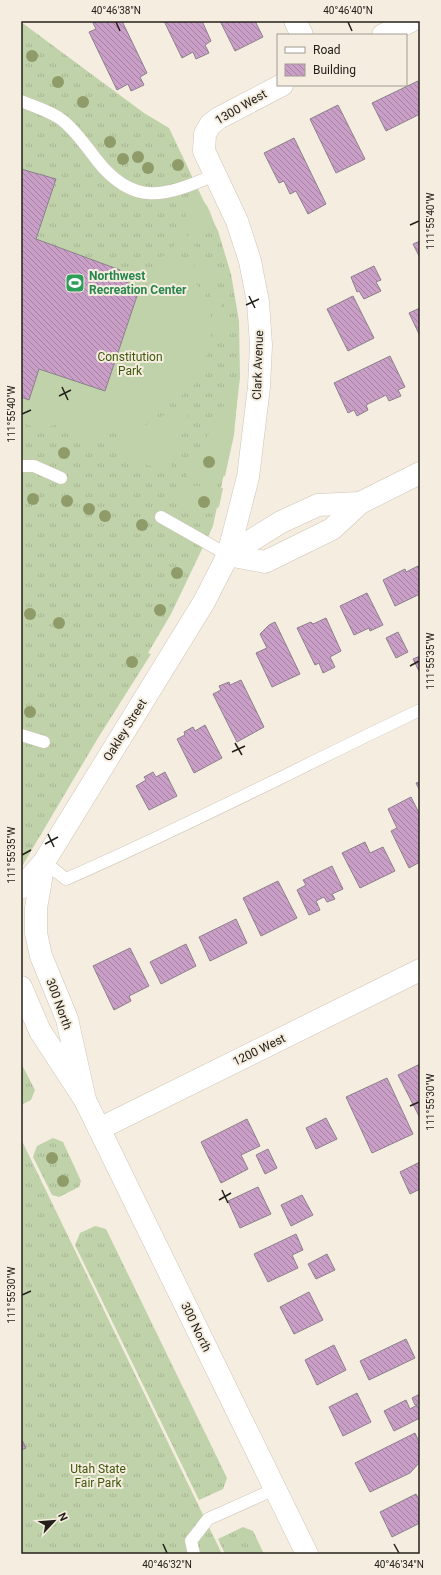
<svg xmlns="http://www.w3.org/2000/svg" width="441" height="1575" font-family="Roboto,sans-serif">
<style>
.grass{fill:url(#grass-tufts)}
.garden{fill:#c0d2a9}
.building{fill:url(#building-back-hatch);stroke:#8c818b}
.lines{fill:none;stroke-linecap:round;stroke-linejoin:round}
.lane-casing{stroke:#cec5b8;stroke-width:13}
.street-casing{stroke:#cec5b8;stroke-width:23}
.lane{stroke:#fff;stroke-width:12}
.street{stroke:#fff;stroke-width:22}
.tree{fill:#909b6a}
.ticks{fill:none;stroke:#23201b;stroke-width:1.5}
.labels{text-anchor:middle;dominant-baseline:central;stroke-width:4;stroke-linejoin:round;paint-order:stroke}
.street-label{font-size:12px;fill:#23201b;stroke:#f5eddf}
.leisure-label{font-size:12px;font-weight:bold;fill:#27864d;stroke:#f5eddf;text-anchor:start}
.park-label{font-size:12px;fill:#3e580a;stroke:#f5eddf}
.neatline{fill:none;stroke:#23201b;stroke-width:1.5}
.ticks-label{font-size:10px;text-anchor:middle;fill:#23201b}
</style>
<defs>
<pattern id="grass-tufts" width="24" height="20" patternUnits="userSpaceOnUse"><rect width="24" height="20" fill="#c0d2a9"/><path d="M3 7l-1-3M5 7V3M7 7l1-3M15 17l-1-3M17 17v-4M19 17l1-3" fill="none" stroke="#a5b491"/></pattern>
<pattern id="building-back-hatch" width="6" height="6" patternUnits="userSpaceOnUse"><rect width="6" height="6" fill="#ca9fc7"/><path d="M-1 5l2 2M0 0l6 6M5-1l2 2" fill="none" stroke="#a481a1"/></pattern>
</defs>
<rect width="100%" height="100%" fill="#f5eddf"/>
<!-- grass -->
<g class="grass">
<polygon points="21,22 144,113 169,128 218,231 231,274 239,321 240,377 235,421 213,526 171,614 148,653 151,654 98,738 21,868"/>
<polygon points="21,1063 35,1090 31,1100 21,1105"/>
<polygon points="53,1138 63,1142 81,1181 79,1187 59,1197 52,1195 33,1157 37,1146"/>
<polygon points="21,1139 222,1554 21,1554"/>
<polygon points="95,1226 106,1229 227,1478 223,1489 199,1500 75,1245 80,1233"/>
<polygon points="243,1527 253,1531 264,1554 225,1554 218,1539"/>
</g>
<!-- garden -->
<g class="garden">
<path d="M 192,198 C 209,197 211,217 216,229 L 198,230 C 186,223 183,214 186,200 Z"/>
<path d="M 175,221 C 190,238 216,272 220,295 C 221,301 221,307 222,313 C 224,322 229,328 223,337 L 217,338 C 218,324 217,309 211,296 C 199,269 182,252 175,221 Z"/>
<path d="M 175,242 C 179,250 182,259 187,267 C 197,287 213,304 212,328 C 212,338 202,376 196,383 C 192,387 186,391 182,395 C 152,419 118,436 80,439 C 66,429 61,418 43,431 L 21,422 L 21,397 L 29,399 L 39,369 L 105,391 L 140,287 L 146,288 L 157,261 L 173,248 Z"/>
<path d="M 239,377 L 234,435 L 225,476 C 211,480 200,480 186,476 Z"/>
<polygon points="193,399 169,472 121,457 117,445 121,439"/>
<path d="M 184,485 L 223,488 L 219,507 C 202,518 195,514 177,506 Z"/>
</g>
<!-- building -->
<g class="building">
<polygon points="99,21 106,21 107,23 112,21 122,21 147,73 140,77 144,85 131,91 128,84 117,90 89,32 96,29 93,23"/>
<polygon points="164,21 202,21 211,41 205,45 209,53 196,59 193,52 182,58"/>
<polygon points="220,21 255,21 263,37 235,51"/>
<polygon points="418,81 420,85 420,114 386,131 372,103"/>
<polygon points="338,105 365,159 336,173 310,119"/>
<polygon points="294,138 326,204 308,214 296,191 290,194 284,181 279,183 264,153"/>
<polygon points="21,169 56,179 36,239 120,270 117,279 140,287 105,391 39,369 29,400 21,397"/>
<polygon points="420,241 420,258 413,244"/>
<polygon points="374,266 381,280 376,282 381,291 364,299 359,291 357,292 351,277"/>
<polygon points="353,296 374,338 348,351 327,309"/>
<polygon points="420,308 420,336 409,313"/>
<polygon points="390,356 405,387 398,390 401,396 389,401 386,395 366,405 368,410 357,416 354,410 348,413 334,383"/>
<polygon points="418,566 420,571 420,594 395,606 383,580 405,569 406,572"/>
<polygon points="367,593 383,625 370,631 369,628 354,635 340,606"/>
<polygon points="326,618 341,651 330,657 335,667 323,673 319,663 315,665 297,628 311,622 313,624"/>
<polygon points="275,622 300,674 272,687 256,653 267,648 260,634 269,625"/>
<polygon points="398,632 408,652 396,658 386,638"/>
<polygon points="420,656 420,673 413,659"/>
<polygon points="241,680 264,727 237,742 213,694 221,690 219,686 229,682 230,685"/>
<polygon points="205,725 222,758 194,773 177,739 185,735 184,732 193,727 195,731"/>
<polygon points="153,772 156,777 165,772 177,796 149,810 136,786 146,780 144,777"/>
<polygon points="420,782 420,791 416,783"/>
<polygon points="411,797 420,815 420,862 409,868 391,831 397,828 388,809"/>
<polygon points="365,842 370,853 383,847 395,871 360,888 342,853"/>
<polygon points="332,866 343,889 332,894 335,899 327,902 324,897 316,901 320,910 309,915 297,890 306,885 303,880"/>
<polygon points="278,881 297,918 261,936 243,898"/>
<polygon points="236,919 247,943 210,961 199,937"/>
<polygon points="186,944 196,966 161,984 150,962"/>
<polygon points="130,948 149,986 129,996 131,1001 114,1010 93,966"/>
<polygon points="420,1064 420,1118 398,1075"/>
<polygon points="387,1078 413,1134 372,1153 346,1097"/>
<polygon points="326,1118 337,1139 316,1149 306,1128"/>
<polygon points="247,1119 260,1146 241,1155 248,1169 221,1183 201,1142"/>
<polygon points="268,1149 277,1168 265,1174 256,1155"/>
<polygon points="420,1162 420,1189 410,1194 400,1172"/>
<polygon points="258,1187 271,1214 240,1228 228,1201"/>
<polygon points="302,1195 313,1215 291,1226 281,1205"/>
<polygon points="296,1234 303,1250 292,1255 298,1268 268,1282 254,1254"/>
<polygon points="327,1254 335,1270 316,1279 308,1264"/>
<polygon points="309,1292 323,1320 294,1334 280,1307"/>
<polygon points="406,1339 415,1358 369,1380 360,1361"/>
<polygon points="334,1345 346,1370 317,1385 305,1360"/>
<polygon points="357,1393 371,1422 343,1436 329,1407"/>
<polygon points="420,1394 420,1403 415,1405 412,1398"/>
<polygon points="406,1400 410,1409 417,1405 420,1411 420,1418 394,1431 384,1411"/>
<polygon points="415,1433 420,1444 420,1462 410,1473 370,1492 355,1463"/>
<polygon points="21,1438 26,1448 21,1450"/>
<polygon points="416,1494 420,1502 420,1523 392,1537 380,1512"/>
</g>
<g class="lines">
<!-- lane casing -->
<g class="lane-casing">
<g id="lane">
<path d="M 21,101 C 35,107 50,111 62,120 C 76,131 86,146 96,159 C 133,207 165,197 214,175"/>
<polyline points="21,466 34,466 61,478"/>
<polyline points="161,517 228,555"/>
<polyline points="21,735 44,742"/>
<path d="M 44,862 L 66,879 C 186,827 302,766 420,710"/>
<polyline points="194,1554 191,1541 208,1519 275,1489"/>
</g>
</g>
<!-- street casing -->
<g class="street-casing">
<g id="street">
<polyline points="295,21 302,35"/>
<polyline points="383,35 411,21"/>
<polyline points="228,555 248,477 259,387 261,345 258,302 250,261 237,221 204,151 205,134 210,125 219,118 282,85"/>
<polyline points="228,555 265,562 332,529 360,503 420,473"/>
<polyline points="21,888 44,862"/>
<polyline points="21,987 40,1031 85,1100 307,1554"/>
<polyline points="85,1100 67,1019 41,956 36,933 36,908 44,862 204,602 228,555 281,522 318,505 360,503"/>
<polyline points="99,1129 420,970"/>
</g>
</g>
<!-- lane -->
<use href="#lane" class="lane"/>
<!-- street -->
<use href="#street" class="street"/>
</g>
<!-- trees -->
<g class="tree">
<circle cx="32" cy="56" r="6"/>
<circle cx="58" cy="82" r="6"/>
<circle cx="83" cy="102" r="6"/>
<circle cx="110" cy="142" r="6"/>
<circle cx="138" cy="157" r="6"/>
<circle cx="123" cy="159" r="6"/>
<circle cx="178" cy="165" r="6"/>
<circle cx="148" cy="168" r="6"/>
<circle cx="64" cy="453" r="6"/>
<circle cx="209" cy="462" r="6"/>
<circle cx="33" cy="499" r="6"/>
<circle cx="67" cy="501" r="6"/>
<circle cx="204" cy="502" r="6"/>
<circle cx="89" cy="509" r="6"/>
<circle cx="105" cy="516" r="6"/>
<circle cx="142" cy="525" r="6"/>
<circle cx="177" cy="573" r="6"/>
<circle cx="160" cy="610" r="6"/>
<circle cx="30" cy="614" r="6"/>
<circle cx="59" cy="623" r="6"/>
<circle cx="132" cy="662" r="6"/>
<circle cx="30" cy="712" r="6"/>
<circle cx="52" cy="1158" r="6"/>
<circle cx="63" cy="1181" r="6"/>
</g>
<!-- ticks -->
<path class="ticks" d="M 116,22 L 120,31M 348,22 L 352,31M 410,225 L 419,221M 249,296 L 255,308M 246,305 L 259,299M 62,387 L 68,400M 59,396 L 71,390M 22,414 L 31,410M 410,666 L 419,661M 235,743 L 242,755M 232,752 L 245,746M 48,834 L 54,847M 45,844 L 58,837M 22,855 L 31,850M 410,1106 L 419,1102M 222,1190 L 228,1203M 219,1200 L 231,1193M 22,1295 L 31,1291M 163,1544 L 167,1553M 394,1544 L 399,1553"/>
<!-- icons -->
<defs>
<g id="stadium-square" transform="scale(1)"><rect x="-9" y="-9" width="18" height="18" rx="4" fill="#2e9e5b" stroke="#f5eddf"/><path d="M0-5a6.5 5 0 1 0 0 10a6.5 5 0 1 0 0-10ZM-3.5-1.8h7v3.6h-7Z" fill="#fff"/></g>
</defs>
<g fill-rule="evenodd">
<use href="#stadium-square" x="75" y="283"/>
</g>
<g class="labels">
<!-- street labels -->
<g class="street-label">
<text transform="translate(241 107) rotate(-30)">1300 West</text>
<text transform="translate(258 365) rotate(-88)">Clark Avenue</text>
<text transform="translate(125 730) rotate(-58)">Oakley Street</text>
<text transform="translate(59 1004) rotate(70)">300 North</text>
<text transform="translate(259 1050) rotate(-26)">1200 West</text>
<text transform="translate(196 1327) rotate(64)">300 North</text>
</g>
<!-- leisure labels -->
<g class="leisure-label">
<text x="89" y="276">Northwest<tspan x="89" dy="14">Recreation Center</tspan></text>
</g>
<!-- park labels -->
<g class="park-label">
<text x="130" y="357">Constitution<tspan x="130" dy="14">Park</tspan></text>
<text x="98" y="1469">Utah State<tspan x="98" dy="14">Fair Park</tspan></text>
</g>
</g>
<!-- border -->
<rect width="441" height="1575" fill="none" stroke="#f5eddf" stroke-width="44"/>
<!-- legend -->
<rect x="277" y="34" width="130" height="52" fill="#f5eddf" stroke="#a19b91"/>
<rect x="285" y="47" width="20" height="6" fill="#ffffff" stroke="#a19b91"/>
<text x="313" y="54" font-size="12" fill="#23201b">Road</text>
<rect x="285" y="64" width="20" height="12" fill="url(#building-back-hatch)" stroke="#a19b91"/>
<text x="313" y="74" font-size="12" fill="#23201b">Building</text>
<!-- north arrow -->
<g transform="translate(54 1521) rotate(64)" stroke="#f5eddf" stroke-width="3" paint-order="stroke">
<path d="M0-3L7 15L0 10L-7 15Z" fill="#23201b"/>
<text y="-6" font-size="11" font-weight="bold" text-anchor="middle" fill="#23201b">N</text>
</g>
<rect x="22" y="22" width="397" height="1531" class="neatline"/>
<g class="ticks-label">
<text x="116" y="14">40°46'38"N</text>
<text x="348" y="14">40°46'40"N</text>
<text transform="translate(430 221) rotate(-90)" y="4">111°55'40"W</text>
<text transform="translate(11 414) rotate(-90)" y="4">111°55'40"W</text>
<text transform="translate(430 661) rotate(-90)" y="4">111°55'35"W</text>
<text transform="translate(11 855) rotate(-90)" y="4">111°55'35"W</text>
<text transform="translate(430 1102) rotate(-90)" y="4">111°55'30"W</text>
<text transform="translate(11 1295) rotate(-90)" y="4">111°55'30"W</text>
<text x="167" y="1568">40°46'32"N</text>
<text x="399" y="1568">40°46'34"N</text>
</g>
</svg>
